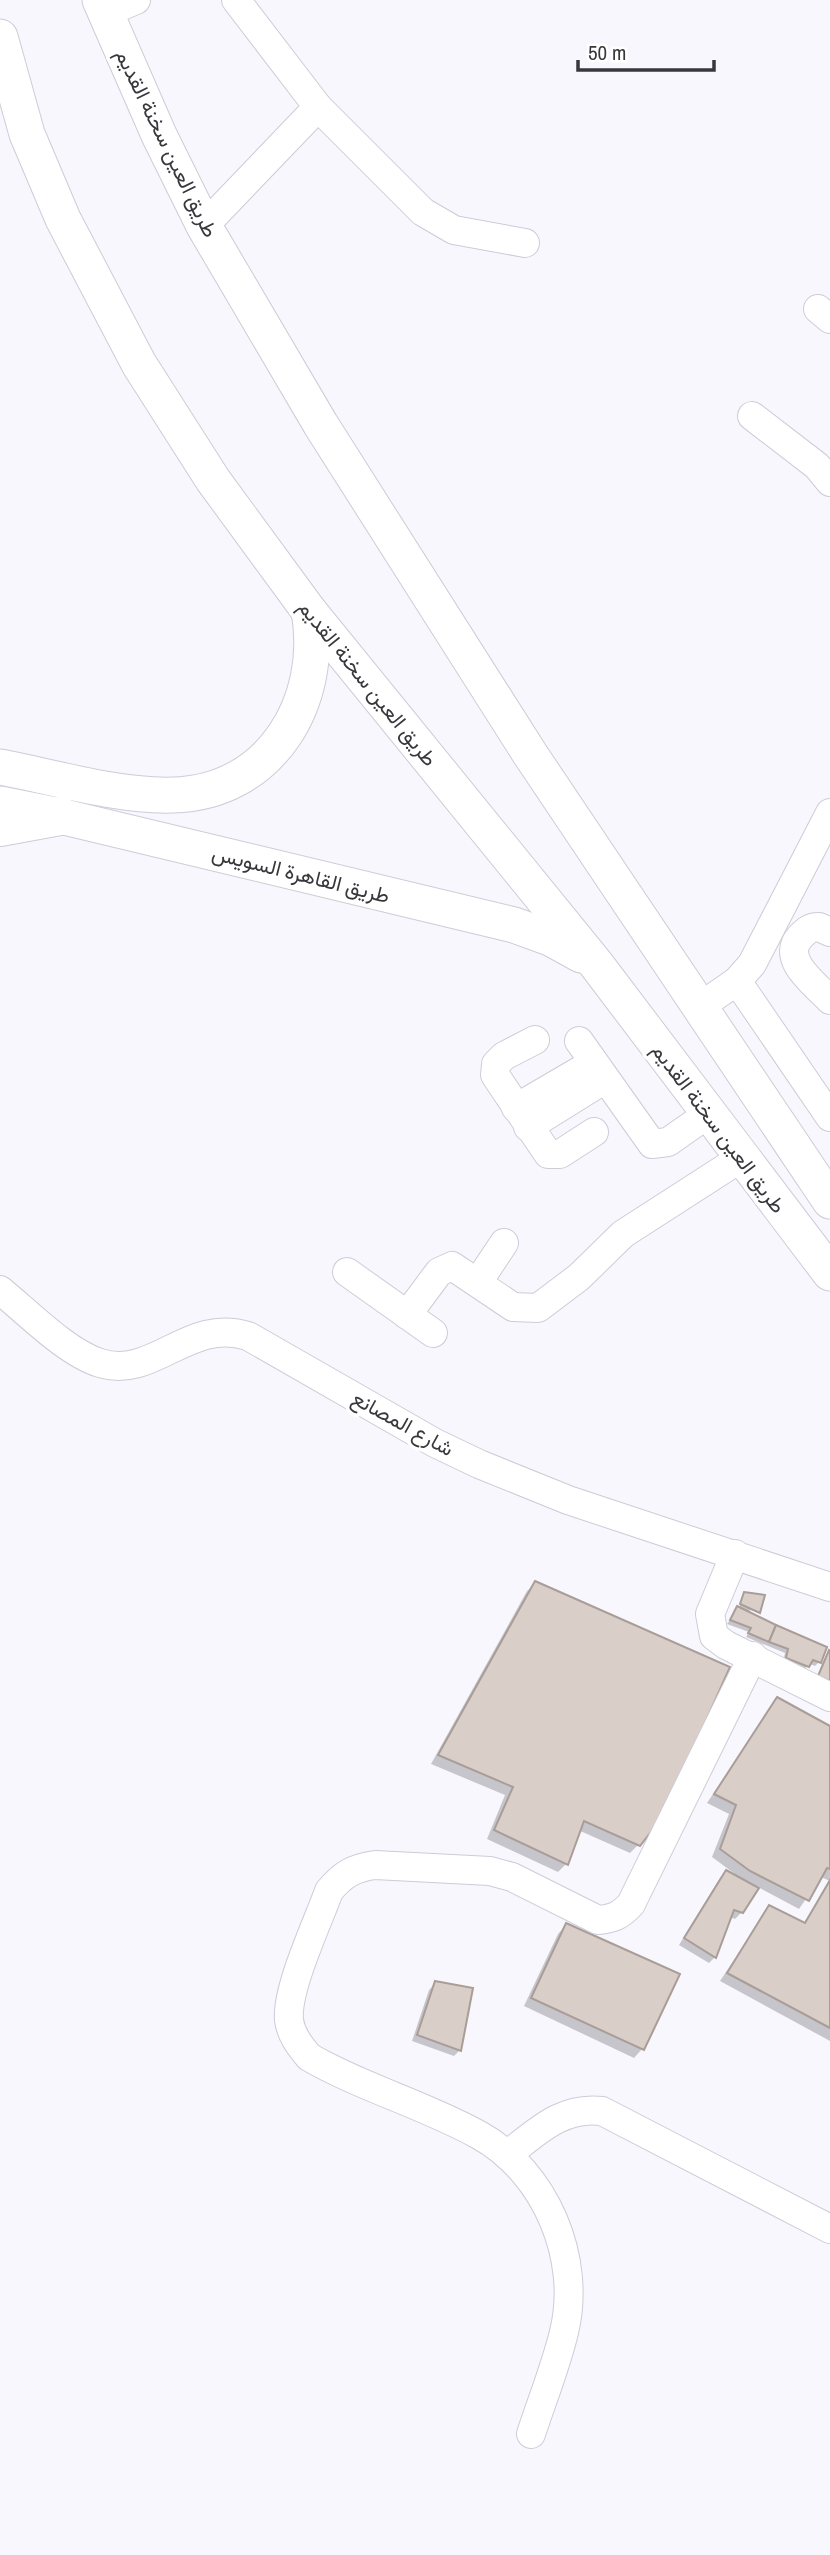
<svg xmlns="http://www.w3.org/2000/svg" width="830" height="2555" font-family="'Archivo Narrow',Vazirmatn,sans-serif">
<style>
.shadow{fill:#0003}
.building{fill:#dacec8;stroke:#a99d97;stroke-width:2}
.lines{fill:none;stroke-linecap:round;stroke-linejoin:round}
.minor-casing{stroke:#cdccd7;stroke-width:30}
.major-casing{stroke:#cdccd7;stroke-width:37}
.highway-casing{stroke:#cdccd7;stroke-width:40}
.minor{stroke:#fff;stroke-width:28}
.major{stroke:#fff;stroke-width:35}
.highway{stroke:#fff;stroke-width:38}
.labels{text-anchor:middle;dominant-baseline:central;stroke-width:7;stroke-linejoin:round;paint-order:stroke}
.street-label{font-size:21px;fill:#38383c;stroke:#fff}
</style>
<rect width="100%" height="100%" fill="#f8f7fe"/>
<!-- shadow -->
<g class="shadow">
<polygon points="536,1583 638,1845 630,1853 578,1830 566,1864 558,1872 487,1839 505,1795 431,1764 527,1591"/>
<polygon points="743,1595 758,1612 750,1610 749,1613 819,1662 815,1666 810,1664 803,1670 783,1662 785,1653 746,1637 749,1632 727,1624 739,1608"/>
<polygon points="777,1699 830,1728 830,1881 821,1877 799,1909 758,1887 742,1912 735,1919 730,1917 715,1957 709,1963 679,1945 720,1878 726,1872 735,1874 712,1857 729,1814 707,1803"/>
<polygon points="830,1882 830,2041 720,1981 769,1907 803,1924"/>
<polygon points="566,1925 678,1975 642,2049 634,2058 524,2006 558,1934"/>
<polygon points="436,1983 460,2050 454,2056 412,2041 429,1990"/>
</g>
<!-- building -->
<g class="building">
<polygon points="535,1581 730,1667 664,1815 640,1846 584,1821 568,1865 494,1830 513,1787 438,1755"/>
<polygon points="744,1592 765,1595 760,1613 740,1604"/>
<polygon points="737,1606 776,1625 769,1642 748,1633 751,1628 730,1620"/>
<polygon points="776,1625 827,1647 821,1663 813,1660 809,1667 786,1658 788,1649 769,1642"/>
<polygon points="829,1650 830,1651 830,1681 818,1676"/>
<polygon points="777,1697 830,1726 830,1869 827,1868 809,1901 750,1871 720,1849 736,1805 714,1794"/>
<polygon points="726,1870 759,1888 743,1913 734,1910 716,1958 684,1938"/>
<polygon points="830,1880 830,2028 727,1973 769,1905 805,1923"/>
<polygon points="566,1923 680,1974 644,2050 531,1998"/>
<polygon points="435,1981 473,1988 461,2051 417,2035"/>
</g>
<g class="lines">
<!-- minor casing -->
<g class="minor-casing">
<g id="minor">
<polyline points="236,0 318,107 423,212 454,230 525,243"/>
<polyline points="105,13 136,0"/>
<polyline points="204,226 318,107"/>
<polyline points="818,309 830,319"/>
<polyline points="752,416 817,466 830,482"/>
<path d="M 830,932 L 819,927 C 810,927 807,930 800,937 C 780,959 815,984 830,1000"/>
<polyline points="737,981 830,1117"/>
<polyline points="698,1008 737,981 752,964 830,813"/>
<polyline points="535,1040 504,1056 496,1064 495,1075 548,1154 560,1154 594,1132"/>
<polyline points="579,1041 652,1144 668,1142 708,1114"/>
<polyline points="516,1108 593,1063"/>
<polyline points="528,1127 605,1079"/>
<polyline points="347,1272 433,1333"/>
<polyline points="478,1282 504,1243"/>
<path d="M 0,1290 C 27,1312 67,1353 100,1363 C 154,1380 188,1317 248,1336 L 435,1443 L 479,1464 L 568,1500 L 830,1587"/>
<polyline points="407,1315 439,1272 452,1266 513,1307 538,1308 579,1277 623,1234 741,1158"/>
<polyline points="735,1554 710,1614 714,1636 726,1645 830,1697"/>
<path d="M 507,2155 C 537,2132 562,2106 602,2111 L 830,2229"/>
<path d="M 531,2434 C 542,2400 556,2366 564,2332 C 582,2259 546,2172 479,2135 C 425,2105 363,2088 309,2057 C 300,2046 291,2035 289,2020 C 286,1989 318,1922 329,1891 C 343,1874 354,1868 375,1865 L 490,1871 L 512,1877 L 598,1920 C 613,1919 621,1915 631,1904 L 753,1656"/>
</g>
</g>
<!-- major casing -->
<g class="major-casing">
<g id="major">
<polyline points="100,0 159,135 204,226 321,425 530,754 830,1201"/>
<polyline points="0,37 27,134 63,219 139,364 213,480 309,611 596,964 830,1273"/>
<path d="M 0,767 C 54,777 118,797 173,795 C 271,793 325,701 309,611"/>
<polyline points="0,804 60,816 514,925 550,938 581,955"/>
</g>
</g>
<!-- highway casing -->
<g class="highway-casing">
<polyline id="highway" points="0,827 60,816"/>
</g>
<!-- minor -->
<use href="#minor" class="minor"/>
<!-- major -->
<use href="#major" class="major"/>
<!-- highway -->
<use href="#highway" class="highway"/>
</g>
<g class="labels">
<!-- street labels -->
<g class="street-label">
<text transform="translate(167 143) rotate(64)">طريق العين سخنة القديم</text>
<text transform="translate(368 683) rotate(51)">طريق العين سخنة القديم</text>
<text transform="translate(301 874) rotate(14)">طريق القاهرة السويس</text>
<text transform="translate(719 1128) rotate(53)">طريق العين سخنة القديم</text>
<text transform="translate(403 1423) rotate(29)">شارع المصانع</text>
</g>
</g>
<!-- scale -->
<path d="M578 60v10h136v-10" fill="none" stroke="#38383c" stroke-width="3.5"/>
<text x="588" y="60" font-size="21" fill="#38383c" stroke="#ffffff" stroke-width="5" paint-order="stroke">50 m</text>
</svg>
